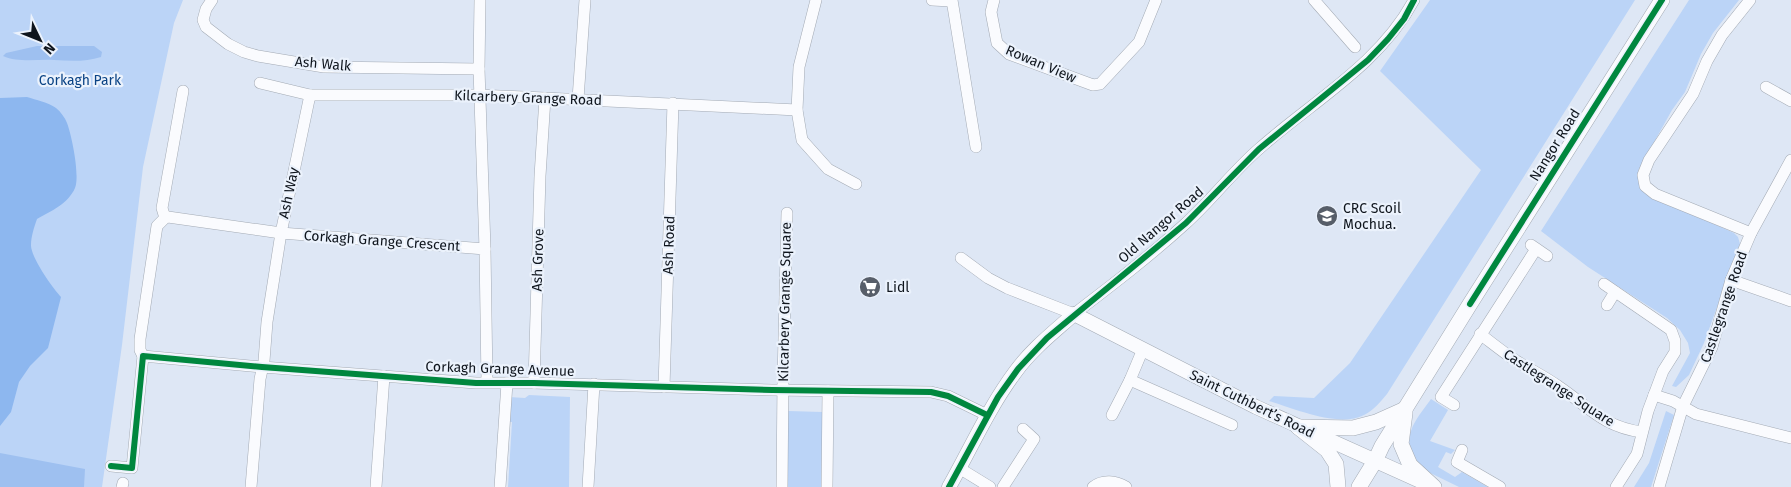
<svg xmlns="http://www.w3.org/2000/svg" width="1791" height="487" font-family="'Fira Sans',sans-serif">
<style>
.green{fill:#bbd4f7}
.forest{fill:#9ec0f0}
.water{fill:#8db7ef}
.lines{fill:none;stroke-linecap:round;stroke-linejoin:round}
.minor-casing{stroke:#a3aab4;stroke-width:12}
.tertiary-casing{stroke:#a3aab4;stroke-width:15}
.secondary-casing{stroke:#a3aab4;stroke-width:16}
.minor{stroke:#fafbfe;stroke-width:11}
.tertiary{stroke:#fafbfe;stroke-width:14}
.secondary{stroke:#fafbfe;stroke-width:15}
.cycleway-casing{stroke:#ebf2fc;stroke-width:9}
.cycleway{stroke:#00873e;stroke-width:6}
.labels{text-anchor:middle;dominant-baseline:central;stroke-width:4.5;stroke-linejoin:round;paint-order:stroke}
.street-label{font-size:14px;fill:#0f151d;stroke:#ebf2fc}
.park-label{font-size:14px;fill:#0a4385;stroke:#ebf2fc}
.poi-label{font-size:14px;fill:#0f151d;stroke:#ebf2fc;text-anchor:start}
</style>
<rect width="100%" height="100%" fill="#dee7f5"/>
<!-- green -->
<g class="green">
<polygon points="0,0 183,0 174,23 143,167 122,345 102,487 0,487"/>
<path d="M 1430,0 L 1635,0 L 1387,394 C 1381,401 1373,411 1364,415 C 1339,428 1295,409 1269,401 L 1274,396 L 1314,398 L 1350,363 L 1481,170 L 1380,71 Z"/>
<polygon points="1689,0 1739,0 1713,33 1701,54 1685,92 1672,110 1638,171 1641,185 1652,196 1734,233 1738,237 1740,244 1704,343 1689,375 1676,387 1672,386 1690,353 1688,343 1680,330 1667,318 1588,267 1541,231"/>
<polygon points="529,395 570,397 569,487 508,487 512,422 508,422 509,397 525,398"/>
<path d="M 1431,399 L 1448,410 L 1430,441 L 1455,450 L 1451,454 L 1446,452 L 1438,467 L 1455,477 L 1462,472 L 1488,487 L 1459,487 L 1420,468 C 1418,460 1412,455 1410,446 C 1406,429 1422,412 1431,399 Z"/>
<polygon points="788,411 823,412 822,487 787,487"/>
<polygon points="1666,411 1674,415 1651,487 1634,487 1649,463"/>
</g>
<!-- forest -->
<g class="forest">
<path d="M 37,46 L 94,46 L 102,52 L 101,57 C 86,62 70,61 54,60 C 38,59 19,63 3,56 L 6,53 Z"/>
<polygon points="0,453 85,469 84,487 0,487"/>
</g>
<!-- water -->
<path class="water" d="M 27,97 C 36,100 48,102 56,108 C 61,112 65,118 67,123 C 72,136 80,176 75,188 C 68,204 51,211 37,219 C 34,228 31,236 31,246 C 32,259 52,287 61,297 L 48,348 L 30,366 L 19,382 L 11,412 L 0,426 L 0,98 Z"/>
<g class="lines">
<!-- minor casing -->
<g class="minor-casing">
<g id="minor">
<polyline points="212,0 206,9 203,20 206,27 228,44 244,52 258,56 324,67 479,69"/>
<polyline points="480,0 479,69 485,249"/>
<polyline points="816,0 799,67 797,110 802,140 828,169 856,184"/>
<polyline points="932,0 951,1"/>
<polyline points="952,0 976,147"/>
<polyline points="994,0 991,12 997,43 1009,54 1093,85 1100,84 1139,42 1156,0"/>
<polyline points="1314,0 1355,47"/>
<polyline points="1750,0 1722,35 1707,61 1693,94 1649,160 1643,175 1645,186 1655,194 1751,233"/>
<polyline points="260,83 310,95 480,95 797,110"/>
<polyline points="1766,87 1791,101"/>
<polyline points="578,99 585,0"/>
<polyline points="165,218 168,217 281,233 310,95"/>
<polyline points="1531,245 1547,256"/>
<path d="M 961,258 L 988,278 L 1007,288 L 1074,314 C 1112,285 1150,256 1185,224 C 1212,200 1233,171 1260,148 C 1313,101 1380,64 1414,0"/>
<polyline points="1731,280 1791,301"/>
<polyline points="1604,284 1671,330 1675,341 1675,352 1663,371 1648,411 1637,454 1616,487"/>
<polyline points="1607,305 1615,292"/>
<path d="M 1480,334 C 1492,343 1503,352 1515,360 C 1529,369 1544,376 1558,386 C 1588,406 1603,427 1642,432"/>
<polyline points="1143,349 1130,380 1232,425"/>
<polyline points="143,356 140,350 140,339 157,226 165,218 162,208 183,91"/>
<polyline points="534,383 540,176 545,98"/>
<polyline points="664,387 673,103"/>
<polyline points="1654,395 1673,401 1696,414 1791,438"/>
<polyline points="1454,405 1441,397 1536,249"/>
<polyline points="1112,415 1130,380"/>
<polyline points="1462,450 1457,462 1500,487"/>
<polyline points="111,466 132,468 143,356 262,367 476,383 534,383 772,390 931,392 948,396 987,415"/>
<polyline points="959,468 990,487"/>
<polyline points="122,487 123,483"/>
<polyline points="251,487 260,379 264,361 267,322 281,233 485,249 487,382"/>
<polyline points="376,487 384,376"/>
<polyline points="500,487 507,383"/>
<polyline points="588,487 594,384"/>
<polyline points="782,487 783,380 787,213"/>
<polyline points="827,487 828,391"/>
<polyline points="1003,487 1034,439 1023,429"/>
<path d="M 1093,487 C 1103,479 1116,481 1126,487"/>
<polyline points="1659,487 1683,406 1712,347 1731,280 1751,233 1791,160"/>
</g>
</g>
<!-- tertiary casing -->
<g class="tertiary-casing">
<path id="tertiary" d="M 949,487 C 971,448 989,407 1016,371 C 1032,349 1054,332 1074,314 L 1256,407 L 1429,485"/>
</g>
<!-- secondary casing -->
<g class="secondary-casing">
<g id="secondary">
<polyline points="1405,413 1401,444 1410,465 1434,487"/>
<polyline points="1298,427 1353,428 1376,422 1405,409"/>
<polyline points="1298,427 1327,450 1336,464 1338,487"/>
<polyline points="1359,487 1375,461 1382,446 1470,304 1662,0"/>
</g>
</g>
<!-- minor -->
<use href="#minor" class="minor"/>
<!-- tertiary -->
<use href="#tertiary" class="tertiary"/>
<!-- secondary -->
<use href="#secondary" class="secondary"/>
<!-- cycleway casing -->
<g class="cycleway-casing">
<g id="cycleway">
<polyline points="1470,304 1662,0"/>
<polyline points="111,466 132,468 143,356 262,367 476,383 534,383 772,390 931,392 948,396 987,415"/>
<polyline points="949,487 998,397 1018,369 1047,338 1186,223 1259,149 1368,60 1388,39 1404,19 1414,0"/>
</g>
</g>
<!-- cycleway -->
<use href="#cycleway" class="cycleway"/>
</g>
<!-- icons -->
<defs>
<g id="school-disc" transform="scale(1.125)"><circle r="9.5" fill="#575e69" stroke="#ebf2fc"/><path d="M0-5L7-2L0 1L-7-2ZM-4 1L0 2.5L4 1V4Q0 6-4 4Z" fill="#fff"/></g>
<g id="supermarket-disc" transform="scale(1.125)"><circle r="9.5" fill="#575e69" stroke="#ebf2fc"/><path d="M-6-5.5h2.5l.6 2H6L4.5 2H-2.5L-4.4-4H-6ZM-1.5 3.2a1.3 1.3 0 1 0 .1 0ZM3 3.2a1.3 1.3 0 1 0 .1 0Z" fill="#fff"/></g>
</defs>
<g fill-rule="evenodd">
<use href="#school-disc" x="1327" y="216"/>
<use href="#supermarket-disc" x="870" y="287"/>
</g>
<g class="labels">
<!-- street labels -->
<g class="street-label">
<text transform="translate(323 64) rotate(5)">Ash Walk</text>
<text transform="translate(1041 64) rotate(23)">Rowan View</text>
<text transform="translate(528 98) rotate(2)">Kilcarbery Grange Road</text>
<text transform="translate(1555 145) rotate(-58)">Nangor Road</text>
<text transform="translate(289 193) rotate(-78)">Ash Way</text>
<text transform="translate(1161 225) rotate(-41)">Old Nangor Road</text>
<text transform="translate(382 241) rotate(4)">Corkagh Grange Crescent</text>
<text transform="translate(669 245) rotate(-88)">Ash Road</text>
<text transform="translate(538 260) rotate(-88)">Ash Grove</text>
<text transform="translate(785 302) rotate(-89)">Kilcarbery Grange Square</text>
<text transform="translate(1724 307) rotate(-71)">Castlegrange Road</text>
<text transform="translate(500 369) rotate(2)">Corkagh Grange Avenue</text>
<text transform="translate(1559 388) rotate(33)">Castlegrange Square</text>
<text transform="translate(1252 404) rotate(26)">Saint Cuthbert’s Road</text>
</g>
<!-- park labels -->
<g class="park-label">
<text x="80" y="80">Corkagh Park</text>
</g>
<!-- poi labels -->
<g class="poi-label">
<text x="1343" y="208">CRC Scoil<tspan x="1343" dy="16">Mochua.</tspan></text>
<text x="886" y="287">Lidl</text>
</g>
</g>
<!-- north arrow -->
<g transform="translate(40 40) rotate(133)" stroke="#ebf2fc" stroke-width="4" paint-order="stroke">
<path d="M0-4L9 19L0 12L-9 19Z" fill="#0f151d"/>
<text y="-8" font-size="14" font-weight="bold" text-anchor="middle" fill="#0f151d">N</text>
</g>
</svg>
